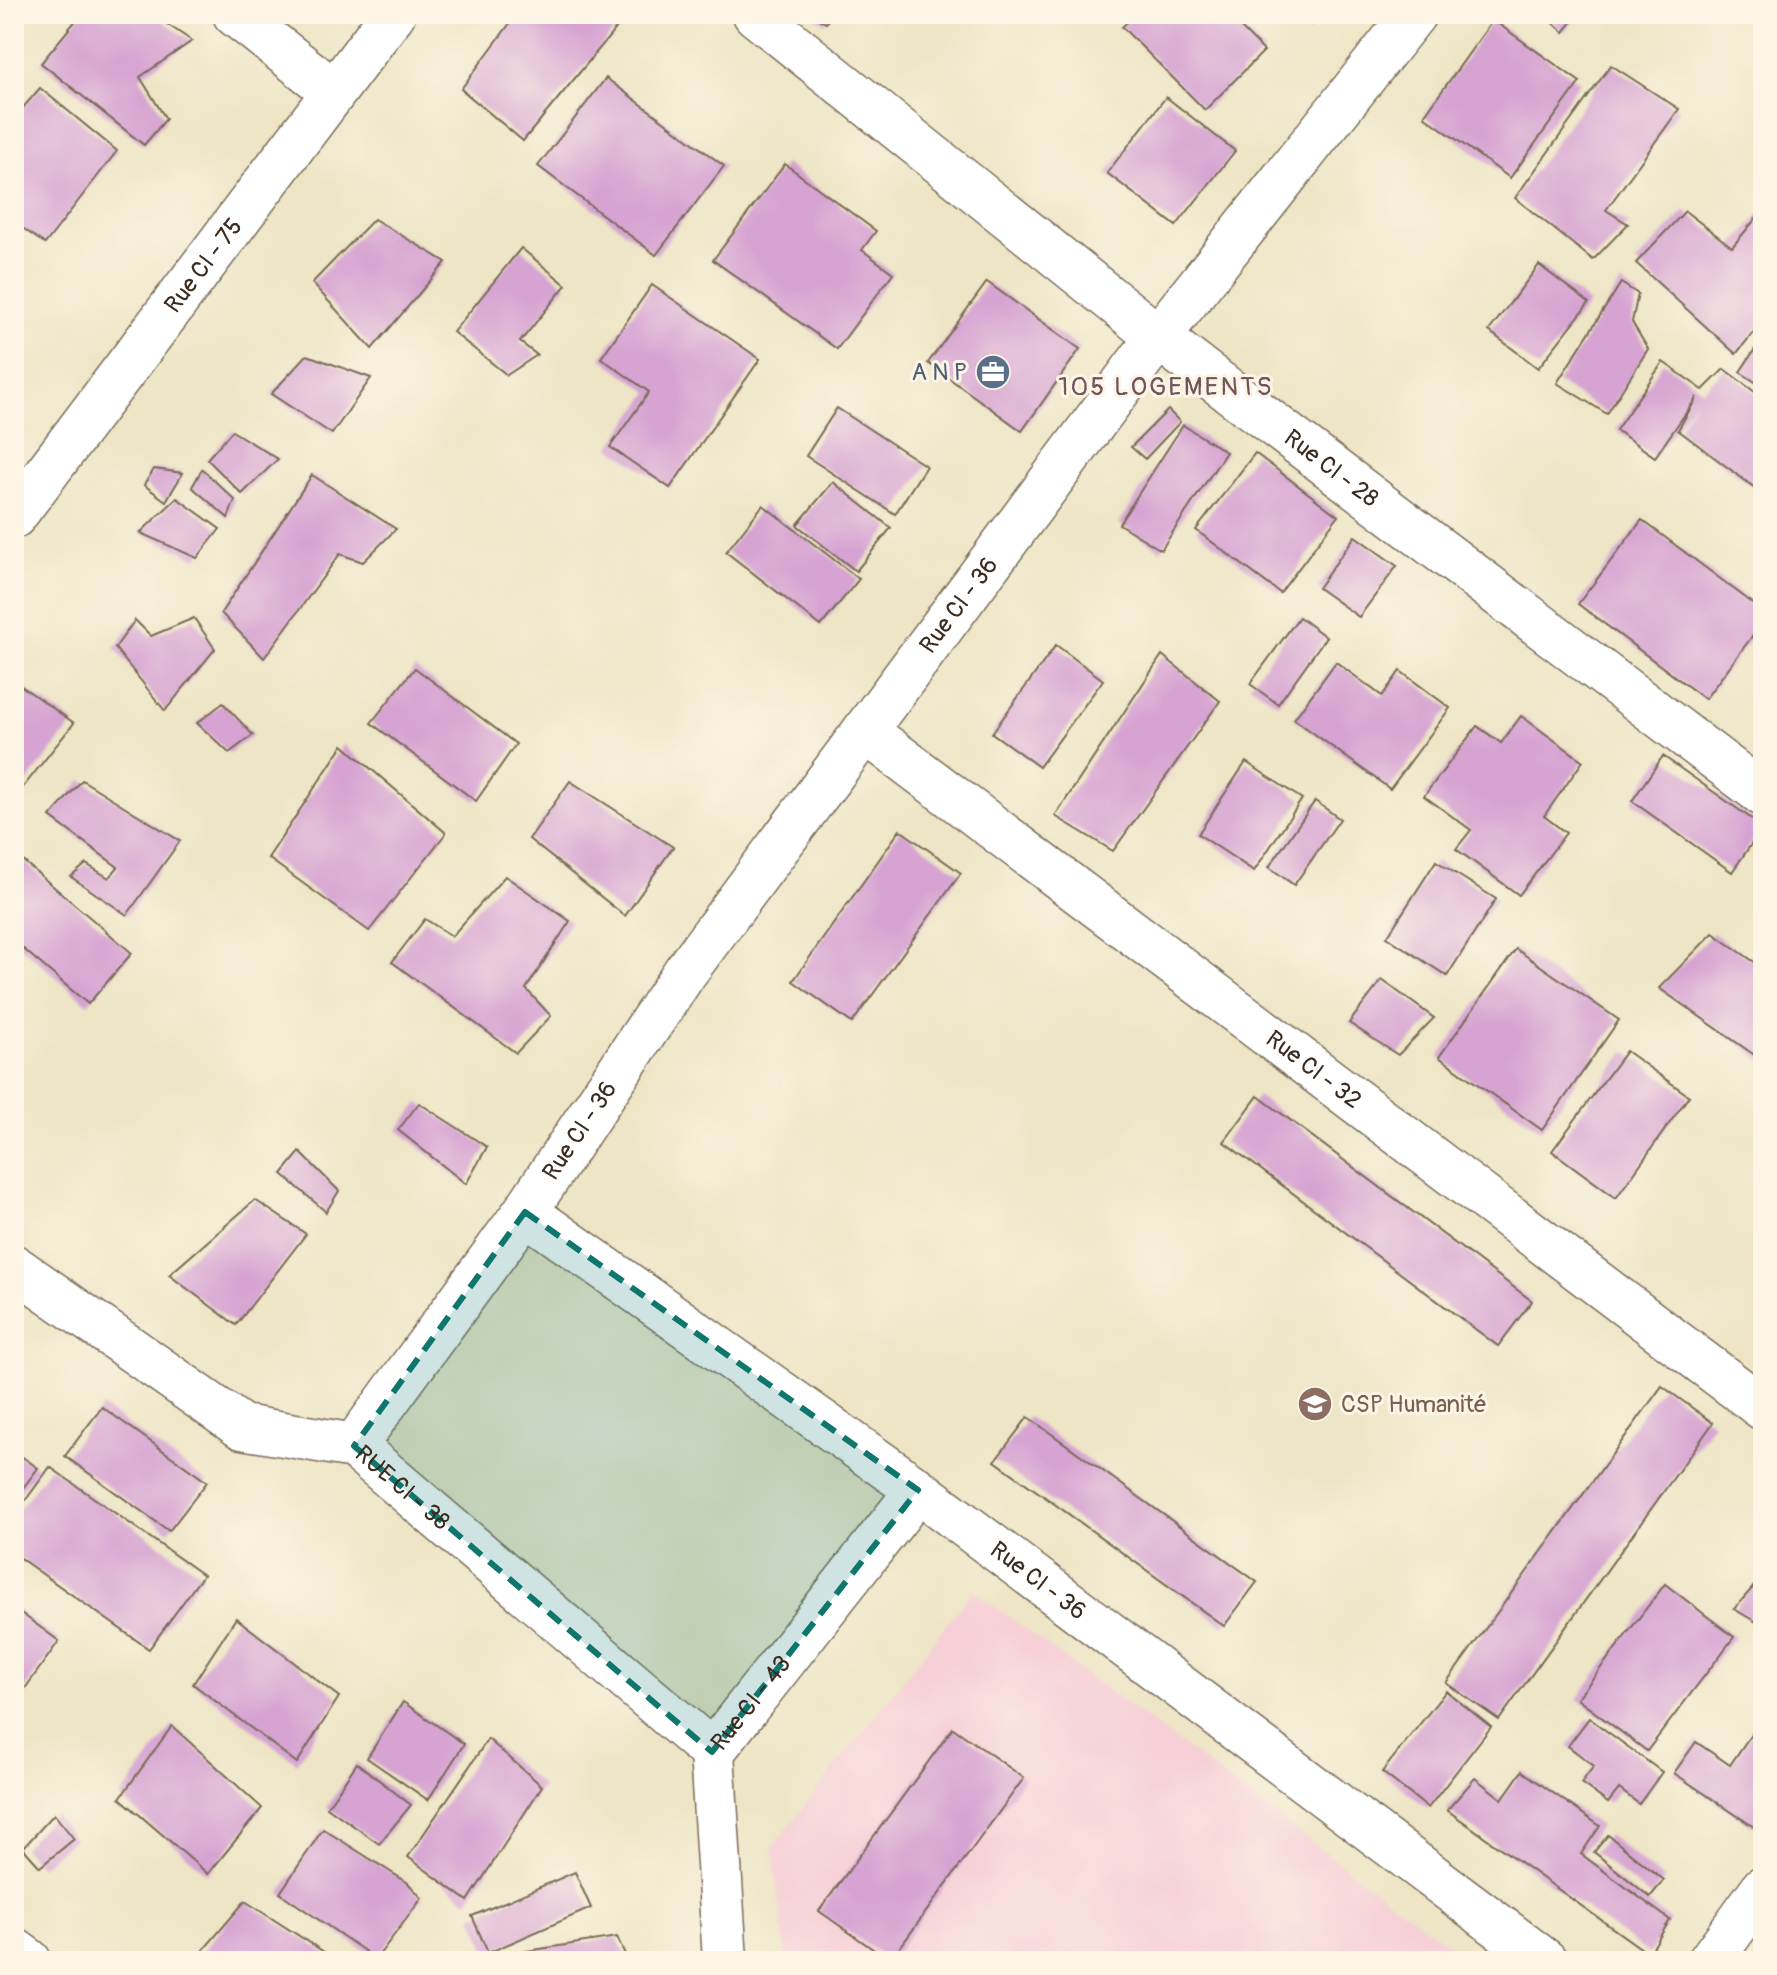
<svg xmlns="http://www.w3.org/2000/svg" width="1777" height="1975" font-family="Pangolin,sans-serif">
<style>
.built{fill:#f6cfd7}
.building{fill:#d6a3d2}
.lines{fill:none;stroke-linecap:round;stroke-linejoin:round}
.street-casing{stroke:#796b58;stroke-width:47}
.street{stroke:#fff;stroke-width:44}
.marked{fill:#0f766e;fill-opacity:0.2;stroke:#0f766e;stroke-width:6;stroke-dasharray:16 10;stroke-linejoin:round}
.labels{text-anchor:middle;dominant-baseline:central;stroke-width:6;stroke-linejoin:round;paint-order:stroke}
.street-label{font-size:24px;fill:#3b2a1e;stroke:#fcf5e5}
.service-label{font-size:24px;fill:#4e5e75;stroke:#fcf5e5;text-anchor:end}
.education-label{font-size:24px;fill:#785e54;stroke:#fcf5e5;text-anchor:start}
.neighbourhood-label{font-size:26px;letter-spacing:2px;fill:#71545d;stroke:#fcf5e5}
</style>
<rect width="100%" height="100%" fill="#fcf5e5"/>
<filter id="ink" filterUnits="userSpaceOnUse"><feTurbulence type="fractalNoise" baseFrequency=".0125" numOctaves="2"/><feDisplacementMap in="SourceGraphic" scale="16" xChannelSelector="R" yChannelSelector="G"/><feConvolveMatrix kernelMatrix="1 2 1 2 8 2 1 2 1" color-interpolation-filters="sRGB"/></filter>
<filter id="wash" filterUnits="userSpaceOnUse"><feTurbulence type="fractalNoise" baseFrequency=".006" numOctaves="4" result="noise"/><feDisplacementMap in="SourceGraphic" scale="32" xChannelSelector="R" yChannelSelector="G"/><feGaussianBlur stdDeviation="1.8" result="paint"/><feColorMatrix in="noise" values="0 0 0 0 0 0 0 0 0 0 0 0 0 0 0 0 0 1.4 0 .05"/><feComposite in="paint" operator="in"/></filter>
<g filter="url(#wash)">
<rect width="100%" height="100%" fill="#ede5c5"/>
<!-- built -->
<polygon class="built" points="973,1590 1471,1961 786,1961 772,1848"/>
<g id="blocks">
<!-- building -->
<g class="building">
<polygon points="81,14 152,14 192,41 140,77 166,119 144,145 41,63"/>
<polygon points="517,14 628,14 523,141 461,89"/>
<polygon points="811,14 831,14 826,23"/>
<polygon points="1136,14 1227,14 1264,51 1205,110 1122,27"/>
<polygon points="1297,14 1321,14 1311,25"/>
<polygon points="1543,14 1579,14 1564,32"/>
<polygon points="1493,20 1580,82 1510,178 1424,116"/>
<polygon points="1611,65 1679,109 1606,210 1628,224 1593,260 1515,198"/>
<polygon points="606,78 724,166 656,255 538,166"/>
<polygon points="40,88 117,151 45,244 14,222 14,118"/>
<polygon points="1166,97 1235,151 1176,226 1107,173"/>
<polygon points="785,164 876,231 862,250 893,273 837,349 713,260"/>
<polygon points="1763,210 1763,321 1736,354 1636,263 1685,211 1732,247"/>
<polygon points="374,219 446,262 372,349 312,283"/>
<polygon points="521,248 566,285 520,342 537,355 507,375 453,332"/>
<polygon points="1539,265 1589,303 1538,368 1489,331"/>
<polygon points="987,282 1080,349 1022,431 928,363"/>
<polygon points="1621,283 1638,294 1632,322 1648,349 1607,414 1557,383"/>
<polygon points="652,285 760,359 670,488 610,447 649,392 601,358"/>
<polygon points="1757,346 1763,350 1763,387 1740,372"/>
<polygon points="307,355 371,378 332,434 271,394"/>
<polygon points="1663,362 1703,390 1724,369 1763,398 1763,494 1678,430 1697,397 1655,457 1616,430"/>
<polygon points="837,408 926,466 895,514 806,456"/>
<polygon points="1168,410 1180,422 1145,459 1131,447"/>
<polygon points="1183,425 1226,452 1161,550 1119,524"/>
<polygon points="232,431 278,459 242,494 207,459"/>
<polygon points="1255,453 1338,516 1280,593 1196,530"/>
<polygon points="154,469 183,473 166,501 144,485"/>
<polygon points="202,469 235,500 228,518 192,487"/>
<polygon points="312,475 396,529 363,562 340,554 264,658 221,613"/>
<polygon points="833,482 891,528 856,571 797,525"/>
<polygon points="177,498 220,529 197,558 140,533"/>
<polygon points="763,505 859,579 821,626 726,552"/>
<polygon points="1642,520 1763,611 1763,622 1705,699 1578,604"/>
<polygon points="1355,536 1397,566 1359,617 1318,588"/>
<polygon points="1299,617 1326,637 1278,704 1250,684"/>
<polygon points="194,618 215,649 165,711 115,648 135,620 151,636"/>
<polygon points="1056,645 1103,680 1039,767 992,733"/>
<polygon points="1162,655 1220,701 1113,851 1055,816"/>
<polygon points="1336,662 1382,696 1400,671 1450,708 1390,789 1294,719"/>
<polygon points="415,668 516,744 476,801 371,723"/>
<polygon points="14,681 74,723 20,791 14,788"/>
<polygon points="223,703 253,735 229,753 197,723"/>
<polygon points="1521,716 1583,761 1544,816 1566,833 1519,895 1456,849 1471,830 1424,796 1477,726 1501,743"/>
<polygon points="343,745 446,833 369,931 268,858"/>
<polygon points="1663,756 1763,827 1732,872 1632,801"/>
<polygon points="1246,762 1302,799 1254,871 1198,834"/>
<polygon points="82,780 180,841 127,915 71,877 86,864 109,878 118,867 50,817"/>
<polygon points="570,781 673,847 625,916 529,839"/>
<polygon points="1315,801 1340,819 1294,885 1269,867"/>
<polygon points="900,830 961,873 852,1023 793,981"/>
<polygon points="22,860 132,953 88,1004 14,941 14,869"/>
<polygon points="1436,861 1496,899 1447,976 1387,937"/>
<polygon points="505,876 570,921 526,989 551,1016 516,1053 392,962 425,919 452,936"/>
<polygon points="1713,933 1763,968 1763,1061 1659,988"/>
<polygon points="1516,949 1619,1020 1542,1130 1439,1057"/>
<polygon points="1382,980 1434,1018 1398,1055 1349,1023"/>
<polygon points="1626,1051 1689,1096 1616,1198 1552,1151"/>
<polygon points="1258,1096 1532,1301 1498,1346 1224,1142"/>
<polygon points="419,1103 487,1147 466,1184 398,1130"/>
<polygon points="300,1152 339,1191 326,1212 282,1174"/>
<polygon points="255,1200 306,1234 236,1325 169,1275"/>
<polygon points="1662,1386 1713,1423 1499,1720 1446,1683"/>
<polygon points="102,1407 207,1482 169,1531 65,1456"/>
<polygon points="1028,1417 1257,1582 1224,1626 995,1461"/>
<polygon points="14,1451 38,1468 14,1500"/>
<polygon points="50,1467 203,1575 149,1649 14,1554 14,1516"/>
<polygon points="1763,1576 1763,1626 1734,1609"/>
<polygon points="1665,1584 1734,1637 1647,1751 1577,1699"/>
<polygon points="14,1608 59,1641 14,1704"/>
<polygon points="236,1618 339,1697 297,1763 193,1684"/>
<polygon points="1446,1691 1491,1727 1428,1808 1382,1772"/>
<polygon points="403,1702 464,1744 428,1800 367,1758"/>
<polygon points="1763,1717 1763,1814 1754,1827 1674,1773 1696,1742 1730,1765"/>
<polygon points="1589,1718 1662,1772 1639,1804 1619,1789 1608,1803 1581,1783 1594,1766 1568,1746"/>
<polygon points="172,1726 262,1808 208,1874 120,1798"/>
<polygon points="953,1728 1024,1778 890,1961 819,1911"/>
<polygon points="488,1739 542,1786 468,1901 408,1857"/>
<polygon points="357,1763 411,1805 379,1844 327,1807"/>
<polygon points="1522,1771 1600,1826 1581,1854 1670,1920 1649,1954 1447,1810 1475,1778 1502,1799"/>
<polygon points="54,1814 74,1839 40,1867 23,1848"/>
<polygon points="323,1829 408,1883 422,1898 376,1959 280,1893"/>
<polygon points="1608,1835 1664,1880 1650,1897 1594,1852"/>
<polygon points="575,1872 591,1908 488,1953 472,1916"/>
<polygon points="245,1901 338,1961 194,1961"/>
<polygon points="617,1937 628,1961 496,1961 495,1956"/>
</g>
</g>
</g>
<g filter="url(#ink)">
<use href="#blocks" fill-opacity="0" stroke="#796b58" stroke-width="2"/>
<g class="lines">
<!-- street casing -->
<g class="street-casing">
<g id="street">
<polyline points="235,14 333,91"/>
<path id="s1" d="M 755,14 L 1158,337 L 1763,794"/>
<path id="s2" d="M 14,516 L 393,14"/>
<path id="s3" d="M 865,731 L 1763,1408"/>
<path id="s4" d="M 525,1212 L 918,1490 L 1545,1961"/>
<path id="s5" d="M 14,1267 L 242,1427 L 354,1446 L 712,1752"/>
<path id="s6" d="M 354,1446 L 525,1212 L 685,972 L 1158,337 L 1414,14"/>
<polyline points="14,1950 29,1961"/>
<path id="s7" d="M 725,1961 L 712,1752 L 918,1490"/>
<polyline points="1710,1961 1763,1888"/>
</g>
</g>
<!-- street -->
<use href="#street" class="street"/>
</g>
</g>
<!-- marked area -->
<path class="marked" d="M 525,1212 L 918,1490 L 712,1752 L 354,1446 Z"/>
<!-- icons -->
<defs>
<g id="office-disc" transform="scale(1.8)"><circle r="9.5" fill="#5c6f8a" stroke="#fcf5e5"/><path d="M-6-3h4V-5.5h4V-3h4V5H-6ZM-1-4.5V-3h2v-1.5ZM-6 0V1H6V0Z" fill="#fff"/></g>
<g id="school-disc" transform="scale(1.8)"><circle r="9.5" fill="#8d6e63" stroke="#fcf5e5"/><path d="M0-5L7-2L0 1L-7-2ZM-4 1L0 2.5L4 1V4Q0 6-4 4Z" fill="#fff"/></g>
</defs>
<g fill-rule="evenodd">
<use href="#office-disc" x="993" y="372"/>
<use href="#school-disc" x="1315" y="1404"/>
</g>
<g class="labels">
<!-- street labels -->
<g class="street-label">
<text stroke="none"><textPath href="#s2" startOffset="314">Rue CI - 75</textPath></text>
<text stroke="none"><textPath href="#s1" startOffset="734">Rue CI - 28</textPath></text>
<text stroke="none"><textPath href="#s6" startOffset="1036">Rue CI - 36</textPath></text>
<text stroke="none"><textPath href="#s3" startOffset="562">Rue CI - 32</textPath></text>
<text stroke="none"><textPath href="#s6" startOffset="388">Rue CI - 36</textPath></text>
<text stroke="none"><textPath href="#s5" startOffset="456">RUE CI - 38</textPath></text>
<text stroke="none"><textPath href="#s4" startOffset="632">Rue CI - 36</textPath></text>
<text stroke="none"><textPath href="#s7" startOffset="272">Rue CI - 43</textPath></text>
</g>
<!-- service labels -->
<g class="service-label">
<text x="967" y="372">A N P</text>
</g>
<!-- education labels -->
<g class="education-label">
<text x="1341" y="1404">CSP Humanité</text>
</g>
<!-- neighbourhood labels -->
<g class="neighbourhood-label">
<text x="1166" y="387">105 LOGEMENTS</text>
</g>
</g>
<!-- margin -->
<rect width="1777" height="1975" fill="none" stroke="#fcf5e5" stroke-width="48"/>
</svg>
